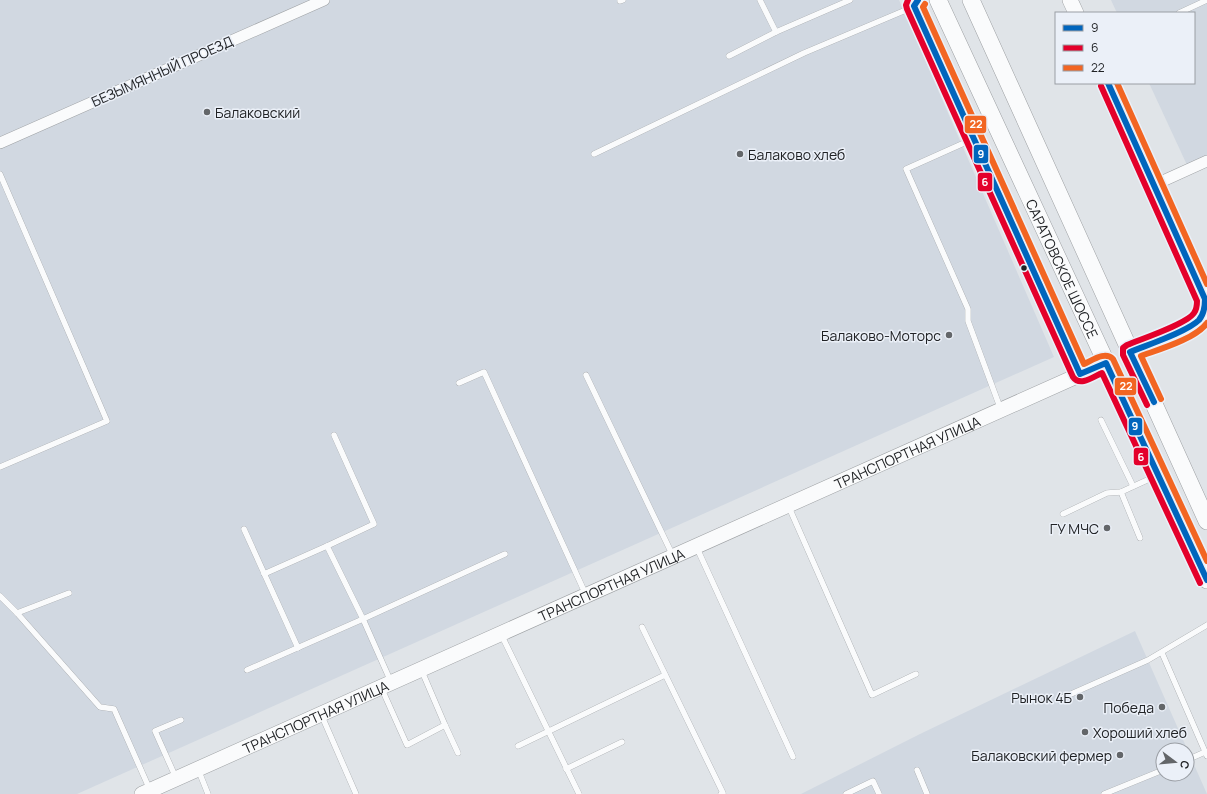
<svg xmlns="http://www.w3.org/2000/svg" width="1207" height="794" font-family="Manrope,sans-serif">
<style>
.built{fill:#d1d8e1;fill-rule:evenodd}
.lines{fill:none;stroke-linecap:round;stroke-linejoin:round}
.lane-casing{stroke:#9da0a3;stroke-width:6}
.street-casing{stroke:#9da0a3;stroke-width:12}
.secondary-casing{stroke:#9da0a3;stroke-width:16}
.primary-casing{stroke:#9da0a3;stroke-width:18}
.lane{stroke:#fafbfc;stroke-width:5.5}
.street{stroke:#fafbfc;stroke-width:11}
.secondary{stroke:#fafbfc;stroke-width:15}
.primary{stroke:#fafbfc;stroke-width:17}
.bus-1-casing{stroke:#ebf0f8;stroke-width:9}
.bus-2-casing{stroke:#ebf0f8;stroke-width:9}
.bus-3-casing{stroke:#ebf0f8;stroke-width:9}
.bus-1{stroke:#0065bd;stroke-width:6}
.bus-2{stroke:#e4002b;stroke-width:6}
.bus-3{stroke:#f26522;stroke-width:6}
.poi-dot{fill:#636669;stroke:#ebf0f8;stroke-width:1.5}
.bus-dot{fill:#202225;stroke:#ebf0f8;stroke-width:1.5}
.labels{text-anchor:middle;dominant-baseline:central;stroke-width:3;stroke-linejoin:round;paint-order:stroke}
.street-label{font-size:14px;fill:#202225;stroke:#ebf0f8}
.poi-label{font-size:14px;fill:#202225;stroke:#ebf0f8;text-anchor:end}
.line-badge{stroke:#ebf0f8;stroke-width:1.5}
.badge-label{font-size:11px;text-anchor:middle;font-weight:bold;fill:#fff}
</style>
<rect width="100%" height="100%" fill="#e0e4e8"/>
<!-- built -->
<g class="built">
<polygon points="0,0 899,0 1054,357 77,794 0,794"/>
<polygon points="1111,0 1207,0 1207,155 1187,165 1149,83 1194,83 1194,13 1117,13"/>
<path d="M 1135,631 L 1207,794 L 801,794 L 920,734 ZM 1163,750 L 1187,750 L 1187,774 L 1163,774 Z"/>
</g>
<g class="lines">
<!-- lane casing -->
<g class="lane-casing">
<g id="lane">
<polyline points="620,0 620,1 623,0"/>
<polyline points="760,0 776,32"/>
<polyline points="1179,13 1207,0"/>
<polyline points="729,56 776,32 850,0"/>
<polyline points="973,139 906,169 968,309 968,321 1001,410"/>
<polyline points="594,154 804,53 913,7"/>
<polyline points="0,174 107,421 0,467"/>
<polyline points="586,375 673,556"/>
<polyline points="459,383 484,372 586,595"/>
<polyline points="1101,420 1133,486"/>
<polyline points="1121,492 1140,538"/>
<polyline points="788,505 872,695 916,674"/>
<polyline points="1063,514 1107,493 1121,492 1156,476"/>
<polyline points="244,529 298,648"/>
<polyline points="696,546 793,757"/>
<polyline points="264,574 327,546"/>
<polyline points="0,596 17,613 100,707 114,709 150,790"/>
<polyline points="17,613 69,593"/>
<polyline points="642,627 723,793 721,794"/>
<polyline points="501,634 579,794"/>
<polyline points="1162,653 1207,756"/>
<polyline points="247,670 363,619 327,546 374,524 334,435"/>
<polyline points="391,682 363,619 505,554"/>
<polyline points="381,687 407,745 445,725 421,669"/>
<polyline points="1062,698 1148,660 1207,625"/>
<polyline points="321,714 356,794"/>
<polyline points="445,725 458,753"/>
<polyline points="518,746 665,675"/>
<polyline points="1187,760 1205,752"/>
<polyline points="198,769 208,794"/>
<polyline points="566,769 622,742"/>
<polyline points="917,770 927,794"/>
<polyline points="176,778 155,731 181,720"/>
<polyline points="846,794 873,781 879,794"/>
<polyline points="1104,794 1163,770"/>
</g>
</g>
<!-- street casing -->
<g class="street-casing">
<g id="street">
<polyline points="0,143 324,0"/>
<polyline points="1154,185 1207,161"/>
</g>
</g>
<!-- secondary casing -->
<g class="secondary-casing">
<g id="secondary">
<polyline points="918,0 914,6 1080,374"/>
<polyline points="1070,0 1076,13"/>
<path d="M 1108,83 L 1205,299 C 1205,307 1204,314 1199,320 C 1190,330 1145,345 1130,352"/>
<path id="s1" d="M 142,794 L 1106,363"/>
</g>
</g>
<!-- primary casing -->
<g class="primary-casing">
<g id="primary">
<path id="s2" d="M 938,0 L 1207,580"/>
<polyline points="971,0 1207,521"/>
</g>
</g>
<!-- lane -->
<use href="#lane" class="lane"/>
<!-- street -->
<use href="#street" class="street"/>
<!-- secondary -->
<use href="#secondary" class="secondary"/>
<!-- primary -->
<use href="#primary" class="primary"/>
<!-- bus-1 casing -->
<g class="bus-1-casing">
<g id="bus-1">
<polyline points="918,0 914,6 1080,374 1106,363 1207,580"/>
<path d="M 1108,83 L 1205,299 C 1205,306 1204,314 1199,320 C 1187,332 1147,345 1130,352 L 1154,402"/>
</g>
</g>
<!-- bus-2 casing -->
<g class="bus-2-casing">
<g id="bus-2">
<path d="M 908,0 L 906,5 L 907,9 L 1073,377 C 1080,387 1093,377 1102,373 L 1200,583"/>
<path d="M 1101,86 L 1197,301 C 1197,305 1197,309 1194,313 C 1187,324 1141,339 1127,345 L 1123,348 L 1123,355 L 1147,405"/>
</g>
</g>
<!-- bus-3 casing -->
<g class="bus-3-casing">
<g id="bus-3">
<path d="M 925,4 L 923,7 L 1084,364 C 1093,360 1105,351 1113,359 L 1207,561"/>
<polyline points="1117,83 1207,284"/>
<path d="M 1161,399 L 1141,356 C 1160,349 1195,339 1207,323"/>
</g>
</g>
<!-- bus-1 -->
<use href="#bus-1" class="bus-1"/>
<!-- bus-2 -->
<use href="#bus-2" class="bus-2"/>
<!-- bus-3 -->
<use href="#bus-3" class="bus-3"/>
</g>
<!-- markers -->
<g class="poi-dot">
<circle cx="207" cy="112" r="4"/>
<circle cx="740" cy="154" r="4"/>
<circle cx="949" cy="335" r="4"/>
<circle cx="1107" cy="528" r="4"/>
<circle cx="1080" cy="697" r="4"/>
<circle cx="1162" cy="707" r="4"/>
<circle cx="1085" cy="732" r="4"/>
<circle cx="1120" cy="755" r="4"/>
</g>
<circle class="bus-dot" cx="1024" cy="268" r="3.5"/>
<g class="labels">
<!-- street labels -->
<g class="street-label">
<text transform="translate(162 71) rotate(-24)">БЕЗЫМЯННЫЙ ПРОЕЗД</text>
<text stroke="none"><textPath href="#s2" startOffset="296">САРАТОВСКОЕ ШОССЕ</textPath></text>
<text stroke="none"><textPath href="#s1" startOffset="838">ТРАНСПОРТНАЯ УЛИЦА</textPath></text>
<text stroke="none"><textPath href="#s1" startOffset="514">ТРАНСПОРТНАЯ УЛИЦА</textPath></text>
<text stroke="none"><textPath href="#s1" startOffset="190">ТРАНСПОРТНАЯ УЛИЦА</textPath></text>
</g>
<!-- poi labels -->
<g class="poi-label">
<text x="215" y="112" text-anchor="start">Балаковский</text>
<text x="748" y="154" text-anchor="start">Балаково хлеб</text>
<text x="941" y="335">Балаково-Моторс</text>
<text x="1099" y="528">ГУ МЧС</text>
<text x="1072" y="697">Рынок 4Б</text>
<text x="1154" y="707">Победа</text>
<text x="1093" y="732" text-anchor="start">Хороший хлеб</text>
<text x="1112" y="755">Балаковский фермер</text>
</g>
</g>
<g class="line-badge">
<rect x="964" y="115" width="23" height="19" rx="4" fill="#f26522"/>
<rect x="973" y="144" width="16" height="20" rx="4" fill="#0065bd"/>
<rect x="977" y="172" width="16" height="20" rx="4" fill="#e4002b"/>
<rect x="1114" y="377" width="23" height="19" rx="4" fill="#f26522"/>
<rect x="1128" y="417" width="15" height="19" rx="4" fill="#0065bd"/>
<rect x="1133" y="447" width="16" height="19" rx="4" fill="#e4002b"/>
</g>
<g class="badge-label">
<text x="976" y="128">22</text>
<text x="981" y="158">9</text>
<text x="985" y="186">6</text>
<text x="1126" y="390">22</text>
<text x="1135" y="430">9</text>
<text x="1141" y="461">6</text>
</g>
<!-- legend -->
<rect x="1055" y="12" width="140" height="72" fill="#ebf0f8" stroke="#9a9ea4"/>
<rect x="1063" y="25" width="20" height="6" fill="#0065bd" stroke="#9a9ea4"/>
<text x="1091" y="32" font-size="12" fill="#202225">9</text>
<rect x="1063" y="45" width="20" height="6" fill="#e4002b" stroke="#9a9ea4"/>
<text x="1091" y="52" font-size="12" fill="#202225">6</text>
<rect x="1063" y="65" width="20" height="6" fill="#f26522" stroke="#9a9ea4"/>
<text x="1091" y="72" font-size="12" fill="#202225">22</text>
<!-- north arrow -->
<g transform="translate(1175 762) rotate(106)"><circle r="19" fill="#ebf0f8" stroke="#9a9ea4"/>
<path d="M0-3L7 15L0 10L-7 15Z" fill="#636669"/>
<text y="-6" font-size="11" font-weight="bold" text-anchor="middle" fill="#202225">С</text>
</g>
</svg>
